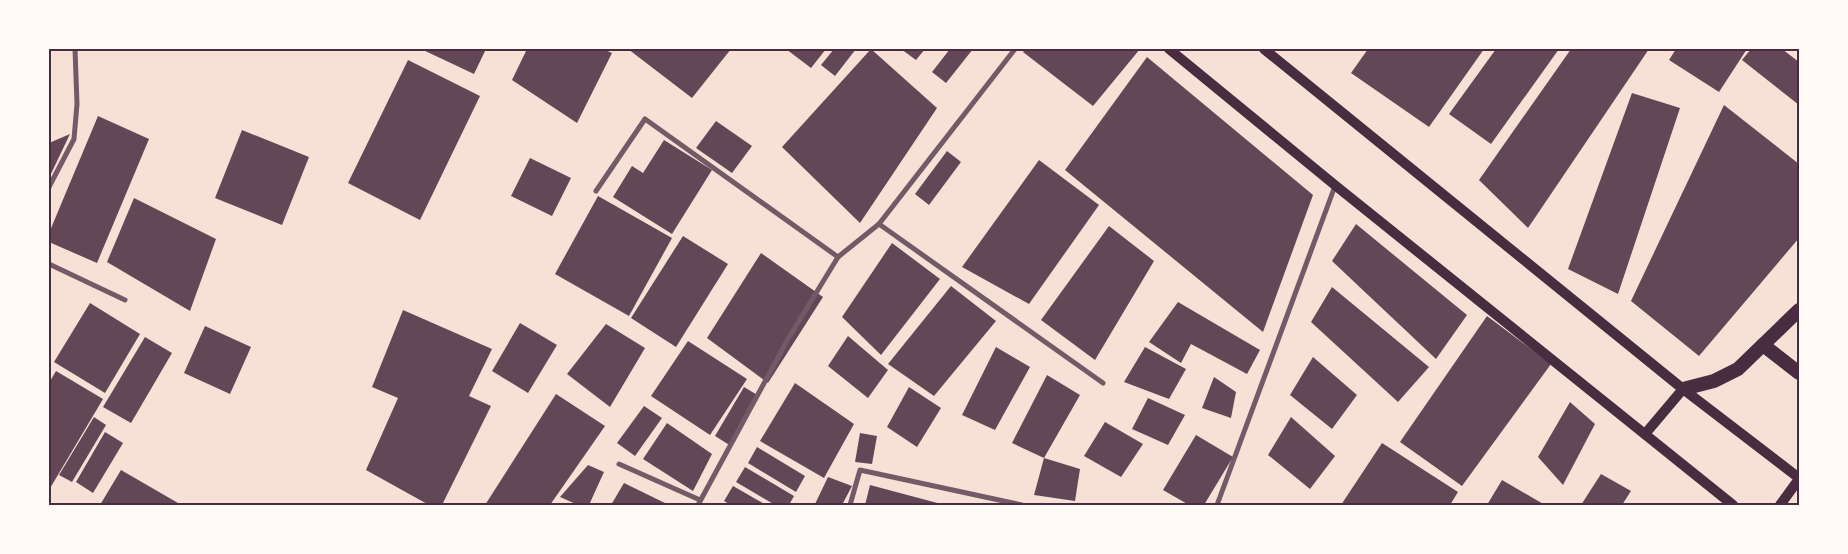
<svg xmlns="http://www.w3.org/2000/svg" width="1848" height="554" font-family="Raleway,sans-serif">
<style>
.building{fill:#644757}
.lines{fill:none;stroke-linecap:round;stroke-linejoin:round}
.minor{stroke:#755966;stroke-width:5}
.secondary{stroke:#4a2c40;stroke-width:10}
.trunk{stroke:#4a2c40;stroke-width:14}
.neatline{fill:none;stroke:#4a2c40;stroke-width:2}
</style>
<rect width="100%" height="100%" fill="#f7e1d7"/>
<!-- building -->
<g class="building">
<polygon points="421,49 486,49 474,74"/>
<polygon points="527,49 603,49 612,53 577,123 512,80"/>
<polygon points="628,49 731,49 692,98"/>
<polygon points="786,49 826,49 811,68"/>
<polygon points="834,49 856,49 835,76 821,65"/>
<polygon points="871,49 937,108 860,223 782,147"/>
<polygon points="901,49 925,49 916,60"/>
<polygon points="950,49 973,49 946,83 932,72"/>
<polygon points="1025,49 1140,49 1093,106 1023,52"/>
<polygon points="1368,49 1484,49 1429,127 1351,73"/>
<polygon points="1496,49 1559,49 1491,144 1449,114"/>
<polygon points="1571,49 1649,49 1528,228 1479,180"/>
<polygon points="1676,49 1747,49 1719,92 1669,60"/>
<polygon points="1751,49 1782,49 1799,62 1799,105 1742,60"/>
<polygon points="1147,57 1313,195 1263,332 1065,170"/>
<polygon points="408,60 480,96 420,220 348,183"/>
<polygon points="1632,93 1680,108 1618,294 1568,269"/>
<polygon points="1724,105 1799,164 1799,238 1699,356 1631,301"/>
<polygon points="98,116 149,139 97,263 49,242 49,233"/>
<polygon points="716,121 752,146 732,173 696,148"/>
<polygon points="242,130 309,157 282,225 215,198"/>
<polygon points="70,134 49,178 49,143"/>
<polygon points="664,140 712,170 672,234 613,197 632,166 643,173"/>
<polygon points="947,151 961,162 929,205 915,194"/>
<polygon points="530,158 571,178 552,216 511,196"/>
<polygon points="1039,160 1099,205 1029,304 962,267"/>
<polygon points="598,196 672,238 629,316 555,274"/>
<polygon points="134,198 216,239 190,311 107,262"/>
<polygon points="1356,224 1467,315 1436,359 1332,261"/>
<polygon points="1109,226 1154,261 1095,360 1041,320"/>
<polygon points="683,236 728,264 676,347 631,318"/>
<polygon points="892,243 940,279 881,355 842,317"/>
<polygon points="761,253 823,297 768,383 707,338"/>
<polygon points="951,286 996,321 934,396 888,364"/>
<polygon points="1332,287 1429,367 1398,402 1311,322"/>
<polygon points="1178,302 1260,350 1247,374 1191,344 1181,363 1149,342"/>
<polygon points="90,303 140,334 105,393 54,362"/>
<polygon points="403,310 492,349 469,396 491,406 442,505 429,505 366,470 398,398 372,387"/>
<polygon points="1487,316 1551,364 1462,486 1400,442"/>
<polygon points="520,323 557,345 528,393 492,371"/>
<polygon points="606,324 645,348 610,407 567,374"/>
<polygon points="205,326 251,347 230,394 184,373"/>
<polygon points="848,336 888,370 868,398 828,366"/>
<polygon points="145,337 172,353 131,423 103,407"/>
<polygon points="688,341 747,379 710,435 651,396"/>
<polygon points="996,347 1030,367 995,430 962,415"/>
<polygon points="1145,347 1186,369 1169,399 1124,382"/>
<polygon points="1313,357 1357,395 1332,429 1290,395"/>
<polygon points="56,371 103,399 49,490 49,383"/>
<polygon points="1047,375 1080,395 1044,458 1080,469 1075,501 1034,495 1044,458 1012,443"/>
<polygon points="1214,377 1236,392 1231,418 1202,408"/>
<polygon points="795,383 854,424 824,478 760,441"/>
<polygon points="744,387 759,396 731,446 715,436"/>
<polygon points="909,387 941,408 917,447 887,427"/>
<polygon points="556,394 605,426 550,505 485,505"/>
<polygon points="1148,398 1185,415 1168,445 1132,429"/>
<polygon points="1570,402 1595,424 1563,485 1538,457"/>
<polygon points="644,406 662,418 635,456 617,443"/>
<polygon points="94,417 106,425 72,482 59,475"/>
<polygon points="1291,417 1335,456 1310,489 1268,455"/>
<polygon points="1105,422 1143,444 1121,477 1084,456"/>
<polygon points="667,423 712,454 693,491 643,459"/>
<polygon points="105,432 123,443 93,493 76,482"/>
<polygon points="860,433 877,436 872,464 855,462"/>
<polygon points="1196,435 1233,457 1204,505 1189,505 1163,490"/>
<polygon points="1382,443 1458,492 1450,505 1341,505"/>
<polygon points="757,447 805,476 796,492 748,463"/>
<polygon points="588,465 604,472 589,505 578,505 560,497"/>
<polygon points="745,467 794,496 789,505 775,505 736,482"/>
<polygon points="121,470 178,503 176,505 100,505"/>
<polygon points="1601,474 1631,491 1622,505 1581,505"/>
<polygon points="828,477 852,486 842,505 818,505 815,504"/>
<polygon points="1502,480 1545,505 1487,505"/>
<polygon points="624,483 669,505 611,505"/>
<polygon points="870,485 945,505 865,505"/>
<polygon points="733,486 766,505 731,505 724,501"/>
</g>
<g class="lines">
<!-- minor -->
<g class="minor">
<polyline points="49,187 74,139 77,104 75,49"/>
<polyline points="596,191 645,119 838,257"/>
<polyline points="879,224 1103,383"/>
<polyline points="49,264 125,300"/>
<polyline points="619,464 700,500"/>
<polyline points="698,505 788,339 838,257 879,224 1015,49"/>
<polyline points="850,505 860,470 1022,505"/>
<polyline points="1217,505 1335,186"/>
</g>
<!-- secondary -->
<g class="secondary">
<polyline points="1169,49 1336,186 1733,505"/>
<polyline points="1264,49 1683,389 1799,478"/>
<polyline points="1645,434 1683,389"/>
<polyline points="1780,505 1799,479"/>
</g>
<!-- trunk -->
<g class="trunk">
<polyline points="1763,345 1799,373"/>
<polyline points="1683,389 1714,381 1738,369 1799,310"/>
</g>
</g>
<!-- border -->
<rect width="1848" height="554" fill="none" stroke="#fffaf5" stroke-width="100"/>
<rect x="50" y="50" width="1748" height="454" class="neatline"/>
</svg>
